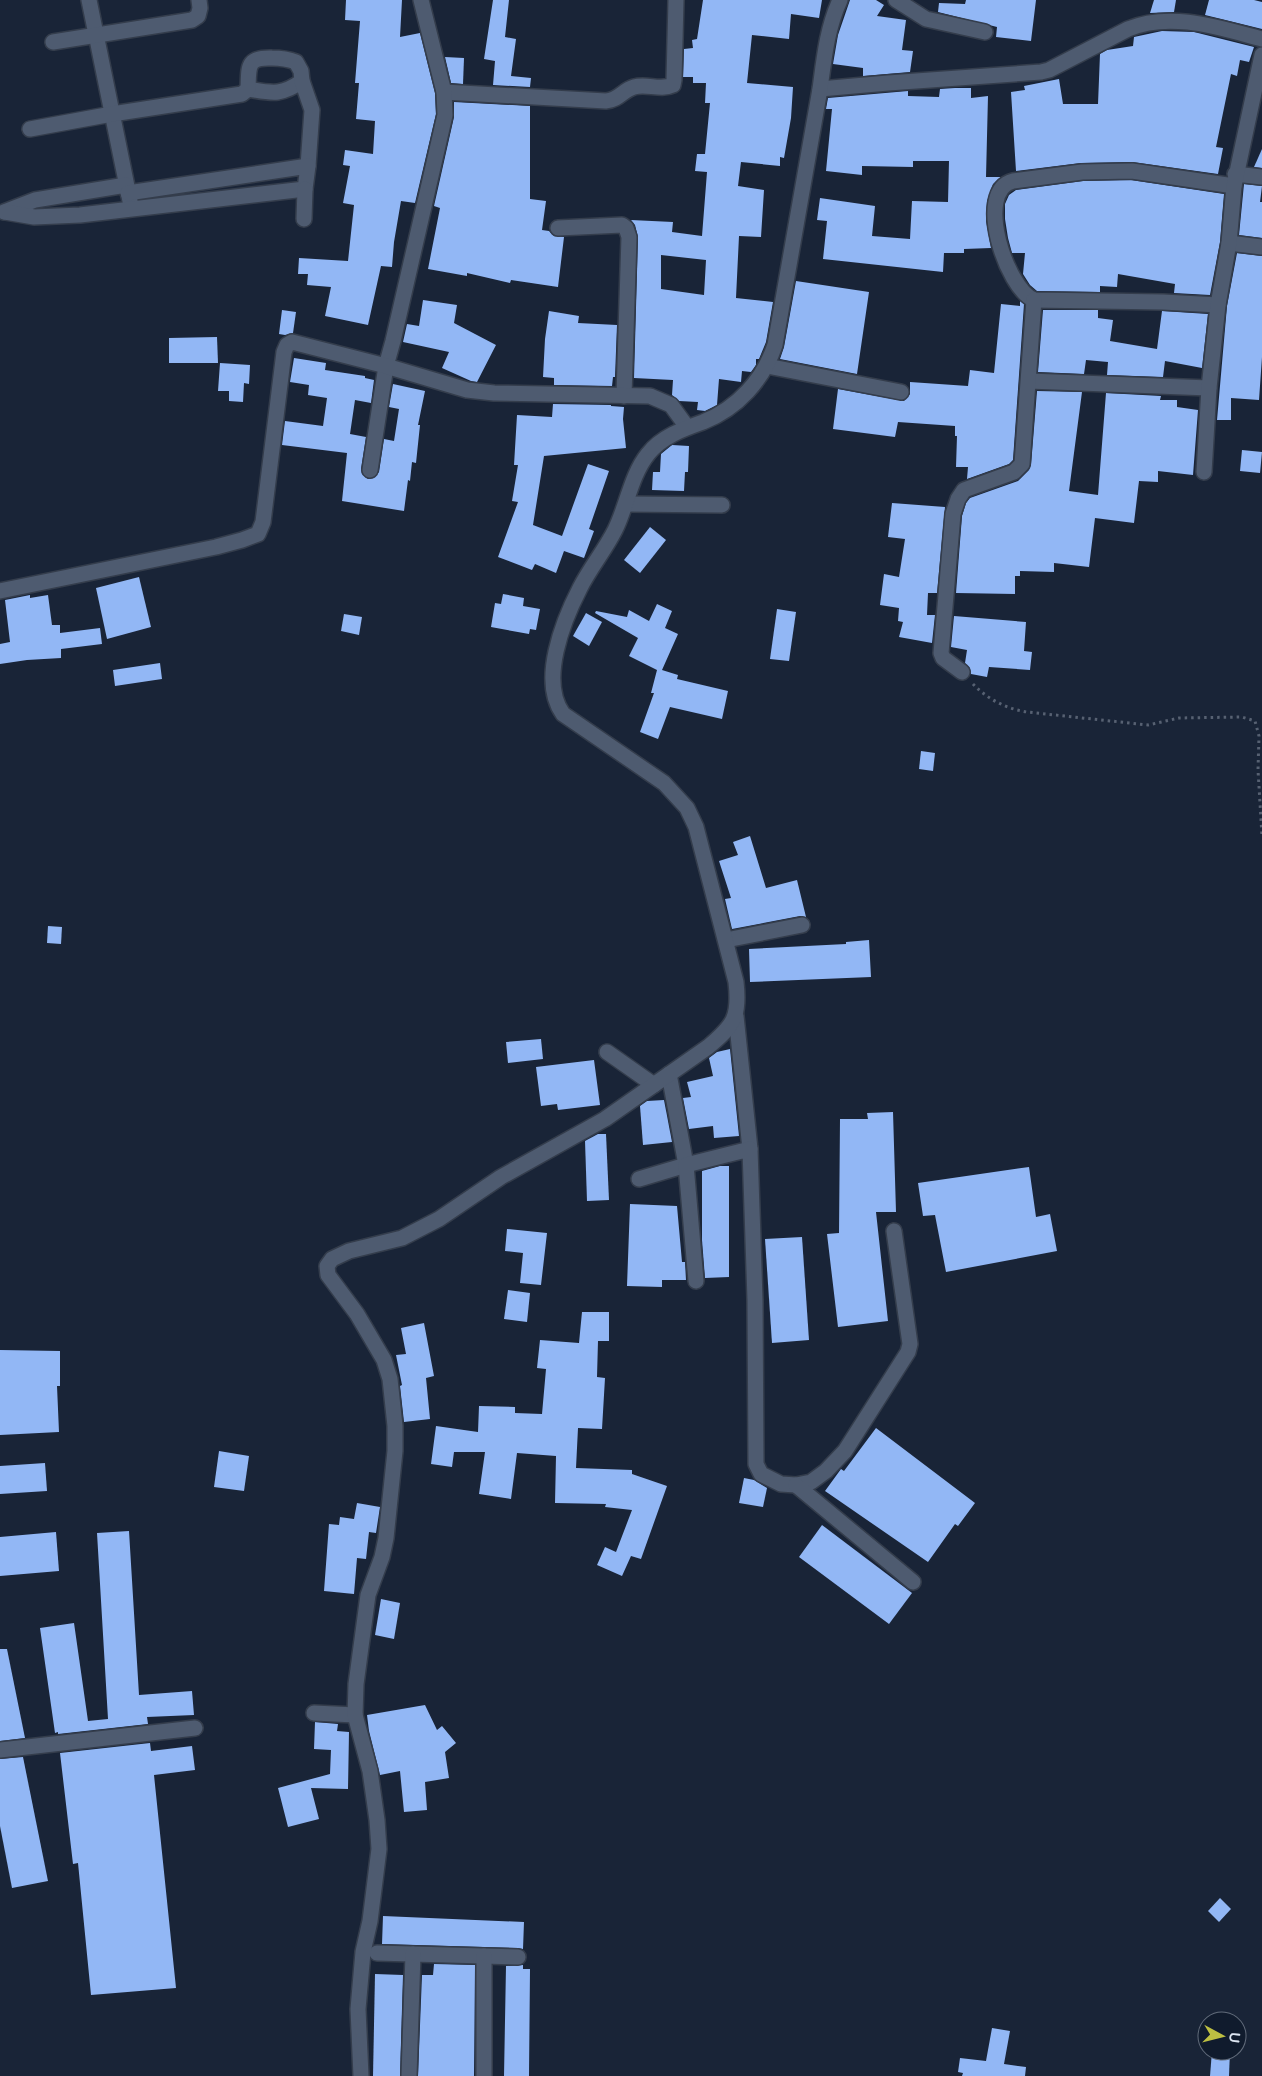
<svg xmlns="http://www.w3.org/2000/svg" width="1262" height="2076" font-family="'Varela Round',sans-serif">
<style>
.building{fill:#92b7f5;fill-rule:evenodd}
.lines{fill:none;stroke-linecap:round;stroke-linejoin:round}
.minor-casing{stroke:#343d4c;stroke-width:18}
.path{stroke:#576172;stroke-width:3;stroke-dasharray:2.5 4;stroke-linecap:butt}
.minor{stroke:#4e5b70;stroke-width:15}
</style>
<rect width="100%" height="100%" fill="#192437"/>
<!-- building -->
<g class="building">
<polygon points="346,0 402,0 400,37 420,33 435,93 436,114 415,203 401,201 394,242 392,267 381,266 368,325 325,316 331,287 307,285 308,274 298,274 299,258 348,261 354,205 343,203 350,166 343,165 345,150 373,154 375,121 356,119 359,83 355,83 360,21 345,20"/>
<polygon points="493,0 509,0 505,37 516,39 511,76 531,78 530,87 493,85 495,61 484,59"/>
<path d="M 703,0 L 822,0 L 819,18 L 791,14 L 789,39 L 752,35 L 747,83 L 793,87 L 791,118 L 784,158 L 780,157 L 780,166 L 741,162 L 738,186 L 764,190 L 761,237 L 739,236 L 736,298 L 773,302 L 766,342 L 759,359 L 756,359 L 756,365 L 751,372 L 742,371 L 741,382 L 719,379 L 717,405 L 705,411 L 697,410 L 698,402 L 679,401 L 672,395 L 673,380 L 634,378 L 638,237 L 635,225 L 631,220 L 673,222 L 672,232 L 702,236 L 707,172 L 695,171 L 697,154 L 705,154 L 710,103 L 705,103 L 706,83 L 693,83 L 693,77 L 683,77 L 684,49 L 693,48 L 692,40 L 697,39 ZM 661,255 L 706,260 L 704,295 L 661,289 Z"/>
<polygon points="850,0 876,0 884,5 877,16 906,20 902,50 913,51 910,72 863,76 863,68 833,64 838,35"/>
<polygon points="966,0 1036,0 1031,41 996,37 997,27 938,12 939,3 965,4"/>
<polygon points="1154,0 1176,0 1174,12 1150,13"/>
<polygon points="1209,0 1254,0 1262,2 1262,29 1205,15"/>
<polygon points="1162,31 1194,32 1254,47 1249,62 1240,60 1237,76 1231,74 1216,147 1223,148 1218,174 1132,162 1081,163 1016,171 1011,92 1025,90 1024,86 1059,79 1063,104 1098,104 1100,54 1107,50 1133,46 1134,37"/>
<polygon points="445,57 464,58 463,84 451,83"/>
<polygon points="955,88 971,88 971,98 988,96 986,177 1001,177 993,184 987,201 986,221 991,248 964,249 964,253 944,253 943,272 823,259 827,221 817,220 820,198 875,206 872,236 910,239 912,201 948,202 949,161 913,161 913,167 862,166 862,175 826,171 832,109 826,109 828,98 908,91 908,96 939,97 940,89"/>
<polygon points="454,102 530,106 530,199 546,201 542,230 549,231 554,236 564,237 558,287 511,280 510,283 467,273 467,276 428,269 440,208 434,206 454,117"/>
<polygon points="1262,149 1262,168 1254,167"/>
<polygon points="1131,180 1224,194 1220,242 1210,295 1174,293 1175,284 1118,274 1117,287 1100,286 1100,292 1037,291 1030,285 1023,274 1025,253 1012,253 1008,238 1005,219 1005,204 1009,195 1016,190 1083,181"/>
<polygon points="1244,184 1262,186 1260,202 1262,202 1262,238 1239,235"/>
<polygon points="1237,253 1262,256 1262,357 1259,400 1231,398 1231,420 1217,420 1227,306"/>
<polygon points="796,281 869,292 857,374 780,359 784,347"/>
<polygon points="423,300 457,305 454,323 496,345 477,382 471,381 442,368 449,352 403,342 407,324 419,326"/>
<polygon points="1020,301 1024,304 1013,460 1009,464 967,479 968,467 956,467 957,436 955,436 955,426 898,422 895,437 833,429 838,389 904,401 910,394 910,382 968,386 970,370 994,373 1001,304 1020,306"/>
<polygon points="282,310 296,312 293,333 285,335 279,334"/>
<polygon points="1043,310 1098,310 1098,318 1113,320 1110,341 1157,349 1162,311 1208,314 1202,368 1165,361 1163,377 1107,375 1108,362 1086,360 1084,374 1038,372"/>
<polygon points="549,311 579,316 578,323 617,325 615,377 613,377 612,386 554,385 554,378 543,377 545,339"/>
<polygon points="217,337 218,363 169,363 169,338"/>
<polygon points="294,358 326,363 325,370 365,376 365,378 374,380 371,403 355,400 350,434 366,437 361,469 362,474 368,479 374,478 379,472 384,439 394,441 399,409 389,407 393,384 425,391 418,425 420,425 416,463 412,462 410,481 408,480 404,511 342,501 347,453 282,445 285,421 323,426 327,398 308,395 309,385 290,382"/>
<polygon points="220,363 250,365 249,384 244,383 243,402 229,401 229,391 218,391"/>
<polygon points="1037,391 1082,392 1069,491 1098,495 1106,393 1161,396 1160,400 1177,400 1177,407 1198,410 1193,475 1158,471 1158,482 1139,481 1134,523 1095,518 1089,567 1054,563 1054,572 1020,571 1020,576 1015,576 1015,594 956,593 962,516 966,503 970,498 1018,481 1029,470 1031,465"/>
<polygon points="553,404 611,405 611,406 624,407 623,419 626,448 544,456 533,525 562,536 588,464 609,471 589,529 594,531 584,558 564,551 556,573 535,564 532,570 498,557 518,502 512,501 518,465 514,465 517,415 552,417"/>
<polygon points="672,445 689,446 688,472 685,472 684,491 652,490 653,472 660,472 661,454"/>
<polygon points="1242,450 1262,452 1260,473 1240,471"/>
<polygon points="892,503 945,507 937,593 928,593 927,615 935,615 932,643 899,637 903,622 898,621 899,608 880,605 884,574 899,577 905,539 888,537"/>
<polygon points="650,527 666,540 640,573 624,560"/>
<polygon points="139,577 151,627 107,639 96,588"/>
<polygon points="503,594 524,598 523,606 540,609 536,630 530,629 529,634 491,627 495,603 501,604"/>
<polygon points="30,595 30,598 48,595 52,625 60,625 60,633 100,628 102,644 61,649 61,658 27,660 0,664 0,644 10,642 5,600"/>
<polygon points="657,604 672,611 665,628 678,634 662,670 678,675 677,679 728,691 722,719 670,707 658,739 640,732 654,693 651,693 657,670 629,656 638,638 595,613 596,611 627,617 629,610 649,621"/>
<polygon points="777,609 796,612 789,661 770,659"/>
<polygon points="586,613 602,622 589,646 573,636"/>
<polygon points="344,614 362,617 359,635 341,631"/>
<polygon points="954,616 1026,622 1024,651 1032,652 1030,670 989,667 987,677 971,674 970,668 965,663 967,650 951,647"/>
<polygon points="160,663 162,679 115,686 113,670"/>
<polygon points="921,751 935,753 933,771 919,769"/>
<polygon points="750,836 766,888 797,880 806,917 800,916 732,929 725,899 731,898 719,861 738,855 733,842"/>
<polygon points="48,926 62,927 61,944 47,943"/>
<polygon points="869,940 871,977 750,982 749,949 846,944 846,942"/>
<polygon points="541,1039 543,1059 508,1063 506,1042"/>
<polygon points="730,1049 739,1136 714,1138 713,1126 689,1129 683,1098 691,1097 687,1082 713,1076 709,1058 717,1052"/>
<polygon points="594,1060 600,1105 558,1110 557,1104 541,1106 536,1067"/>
<polygon points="664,1100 672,1142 643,1145 640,1106 647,1101"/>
<polygon points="893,1112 896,1212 876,1212 888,1321 838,1327 827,1234 839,1233 840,1119 868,1119 867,1113"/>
<polygon points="598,1134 606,1134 609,1200 587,1201 585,1141"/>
<polygon points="720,1166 729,1166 729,1277 705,1278 702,1240 702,1171"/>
<polygon points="1029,1167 1036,1217 1050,1214 1057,1251 946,1272 935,1215 923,1216 918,1183"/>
<polygon points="630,1204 677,1206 682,1262 685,1262 686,1280 662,1280 662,1287 627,1286"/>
<polygon points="507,1229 547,1233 541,1285 520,1283 523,1253 505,1251"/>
<polygon points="802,1237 809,1340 772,1343 765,1239"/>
<polygon points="508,1290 530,1293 527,1322 504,1319"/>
<polygon points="582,1312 609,1312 609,1341 598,1341 597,1377 605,1378 602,1429 578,1428 576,1468 632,1470 632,1474 667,1486 641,1559 631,1556 622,1576 597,1565 605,1547 616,1552 632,1510 605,1507 606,1504 555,1503 556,1456 517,1453 511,1499 479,1494 485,1452 454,1452 452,1467 431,1464 436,1426 478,1432 479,1406 515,1407 515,1413 542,1414 546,1369 537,1368 540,1340 579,1343"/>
<polygon points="424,1323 434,1376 426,1378 430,1419 404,1422 400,1386 402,1385 396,1355 406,1354 401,1328"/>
<polygon points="0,1350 60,1351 60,1386 57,1386 59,1432 0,1435"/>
<polygon points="876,1428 975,1503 958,1526 955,1524 928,1562 825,1491 841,1469 844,1471"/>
<polygon points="219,1451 249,1456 244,1491 214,1487"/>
<polygon points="45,1463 47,1491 0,1494 0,1466"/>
<polygon points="744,1478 754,1480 767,1488 763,1507 739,1503"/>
<polygon points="357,1503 380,1507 376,1533 369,1532 366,1559 357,1558 354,1594 324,1591 329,1524 339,1525 340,1517 354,1519"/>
<polygon points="822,1525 912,1593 889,1624 799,1557"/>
<polygon points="129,1531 139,1695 192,1691 194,1715 147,1717 148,1724 58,1734 58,1732 55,1733 40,1628 74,1623 88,1721 108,1719 97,1533"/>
<polygon points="56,1532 59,1571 0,1576 0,1537"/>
<polygon points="381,1599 400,1603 394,1639 375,1635"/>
<polygon points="0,1649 7,1649 25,1738 0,1741"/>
<polygon points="425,1705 437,1730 442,1726 456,1743 445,1752 449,1778 425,1782 427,1810 404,1812 400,1771 380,1775 369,1731 367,1715"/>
<polygon points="315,1722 338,1724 337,1731 349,1732 348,1789 311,1788 319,1819 288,1827 278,1788 330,1774 331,1750 314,1749"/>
<polygon points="150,1743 151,1751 192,1746 195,1770 154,1775 176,1988 91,1995 78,1863 73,1864 60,1753"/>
<polygon points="23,1757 48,1881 12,1888 0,1826 0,1759"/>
<polygon points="1220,1898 1231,1909 1219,1922 1208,1911"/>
<polygon points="383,1916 524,1922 523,1949 518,1948 382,1944"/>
<polygon points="434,1964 475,1965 474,2076 418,2076 422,1975 433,1975"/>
<polygon points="523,1965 523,1969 530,1969 529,2076 504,2076 506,1966"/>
<polygon points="375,1974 403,1975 400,2076 373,2076"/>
<polygon points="992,2028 1010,2031 1004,2064 1026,2067 1025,2076 962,2076 963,2073 958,2072 960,2058 986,2061"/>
<polygon points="1212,2051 1230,2051 1229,2076 1210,2076"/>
</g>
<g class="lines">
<!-- minor casing -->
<g class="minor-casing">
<g id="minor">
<polyline points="89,0 130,201"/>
<polyline points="896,0 926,19 985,32"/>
<polyline points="53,42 192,20 198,16 200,8 199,0"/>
<path d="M 248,89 C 272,93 281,96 302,81"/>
<path d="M 820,89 L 888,83 L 1041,72 L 1049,70 L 1128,29 C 1171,11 1220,28 1262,39"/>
<path d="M 444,92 L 606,101 C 619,100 623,90 634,87 C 647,83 660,91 673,85 L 674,80 L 676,0"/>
<path d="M 30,129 L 112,114 L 242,94 L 248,89 C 249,67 246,57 272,58 C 281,58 288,59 296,62 L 301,71 L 302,81 L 312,110 L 308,166"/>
<polyline points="1235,174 1262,177"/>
<polyline points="4,212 35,200 126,185"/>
<polyline points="5,212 34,217 80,215 305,189 308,166 128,193"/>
<polyline points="304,219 305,189"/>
<polyline points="558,228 622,225 626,228 629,237 624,396"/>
<polyline points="1229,243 1262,247"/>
<path d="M 1218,305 L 1163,302 L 1034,300 C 1006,288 974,191 1013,181 L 1082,172 L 1132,171 L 1234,186"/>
<polyline points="767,366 901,392"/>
<polyline points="1029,381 1209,388"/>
<polyline points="370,470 386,366 393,341 445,115 444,92 421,0"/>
<polyline points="1204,472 1209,388 1218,305 1229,243 1234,186 1262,55"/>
<polyline points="626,504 722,505"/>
<polyline points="0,591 216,547 242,540 258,534 263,522 284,352 287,345 292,342 386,366 467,390 494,393 650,396 671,405 687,427"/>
<polyline points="962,672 943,658 941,653 953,514 958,499 964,490 1014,472 1022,464 1034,300"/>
<polyline points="726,940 802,925"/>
<polyline points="736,1016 750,1149"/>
<polyline points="607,1052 654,1085"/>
<polyline points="639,1179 686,1165 669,1074"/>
<polyline points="696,1281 686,1165 750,1149 755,1300 756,1464 761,1474 781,1484 796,1485 811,1482 826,1471 845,1451 908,1352 910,1344 894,1231"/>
<polyline points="796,1485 913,1582"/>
<polyline points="314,1713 355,1715"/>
<polyline points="0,1750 195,1728"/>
<polyline points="377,1953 518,1957"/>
<polyline points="484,1956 484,2076"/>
<path d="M 361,2076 L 358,2009 L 363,1952 L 370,1921 L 379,1849 L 377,1820 L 370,1771 L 355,1715 L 356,1684 L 368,1595 L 382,1557 L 386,1538 L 395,1451 L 395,1426 L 390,1379 L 384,1360 L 357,1314 L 328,1275 L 327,1266 L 332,1259 L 349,1251 L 402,1238 L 439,1219 L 501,1177 L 605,1119 L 708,1047 C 734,1025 740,1017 736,982 L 696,827 L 687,808 L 664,783 L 563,714 C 539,681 563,621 580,588 C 590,568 605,550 615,530 C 627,506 631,475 648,454 C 661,437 683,429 703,422 C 738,408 763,380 775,345 L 820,89 C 824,59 827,28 840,0"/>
<polyline points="409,2076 413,1954"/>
</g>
</g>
<!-- path -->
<path class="path" d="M 973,684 C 987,699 1007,709 1027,712 L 1148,725 L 1179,718 L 1242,717 L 1255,721 L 1259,736 L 1258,770 L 1262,836"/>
<!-- minor -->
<use href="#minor" class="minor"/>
</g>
<!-- north arrow -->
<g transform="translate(1222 2036) rotate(97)"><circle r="24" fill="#101b2d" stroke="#626c7b"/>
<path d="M0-4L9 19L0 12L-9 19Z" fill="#bdbf42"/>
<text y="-8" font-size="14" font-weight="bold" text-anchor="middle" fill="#dde5f1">U</text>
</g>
</svg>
